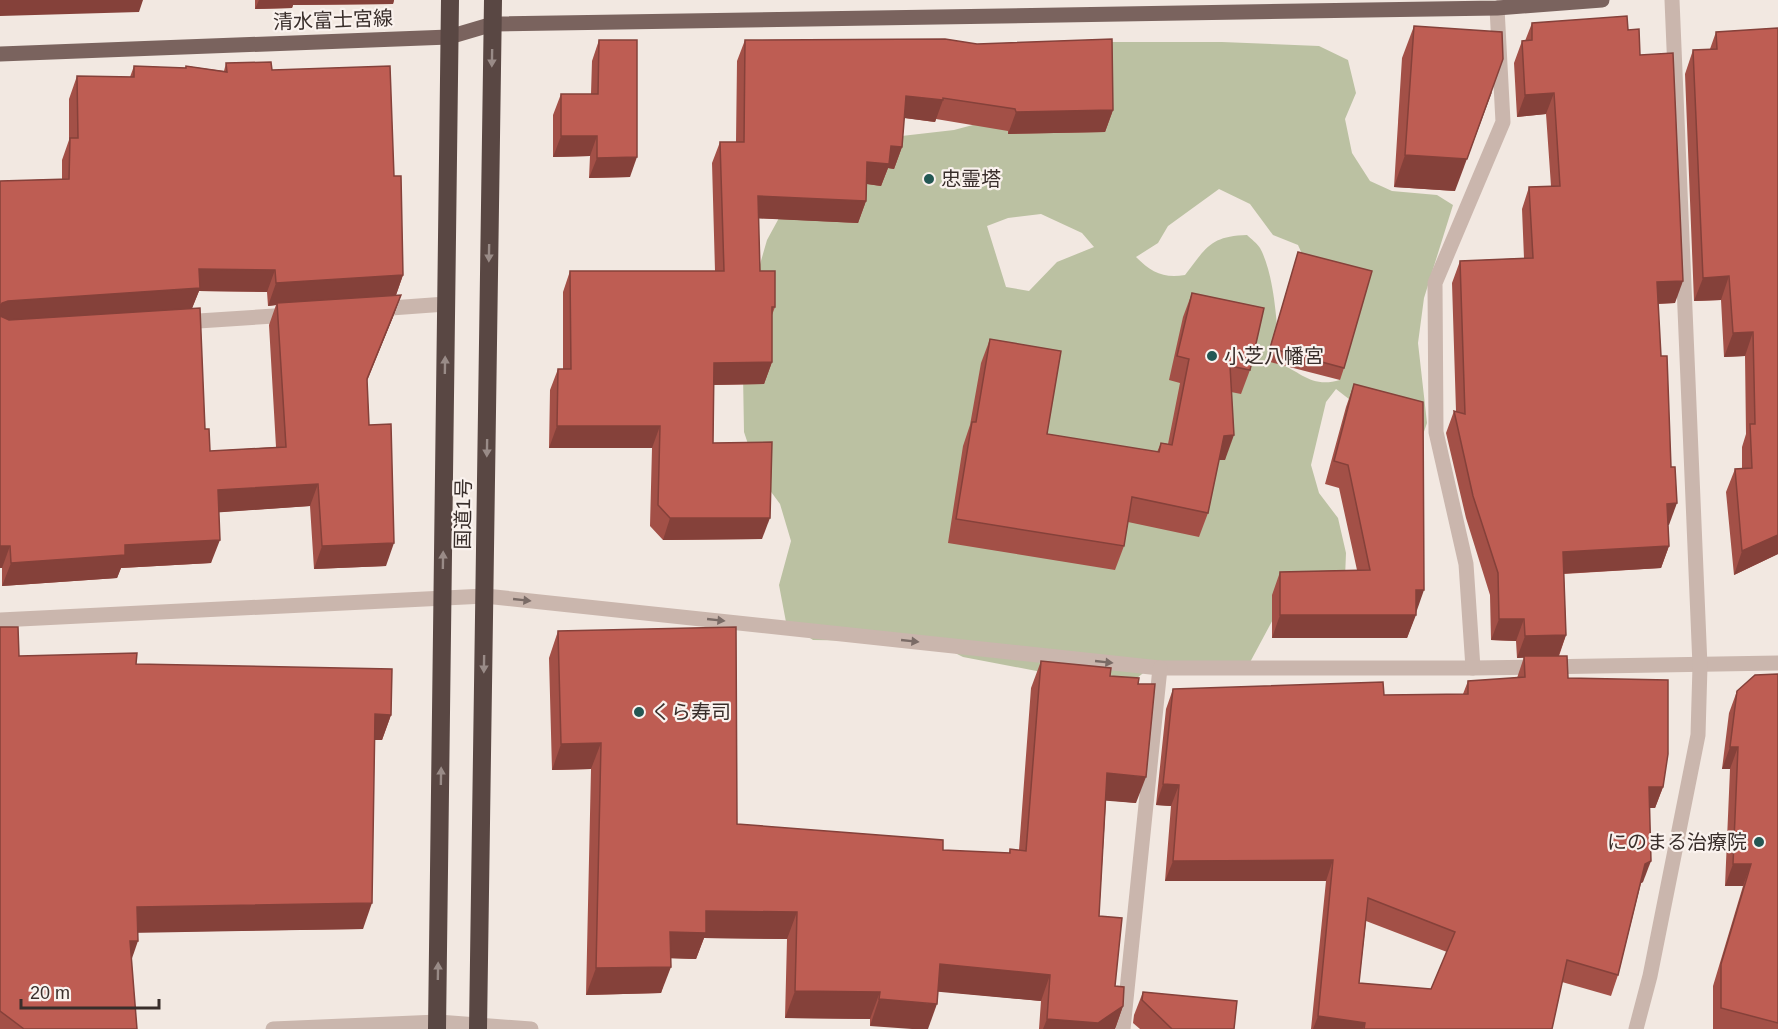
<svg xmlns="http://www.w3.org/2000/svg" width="1778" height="1029" font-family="Helvetica,'Noto Sans JP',sans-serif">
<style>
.green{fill:#bbc1a2;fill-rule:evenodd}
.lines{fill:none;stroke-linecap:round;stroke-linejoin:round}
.minor{stroke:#cab6ad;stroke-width:15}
.major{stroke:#7a635e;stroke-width:15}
.highway{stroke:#594743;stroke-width:18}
.wall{fill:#a35047;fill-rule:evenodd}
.shaded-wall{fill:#85413a}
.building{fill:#be5d53;stroke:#85413a;stroke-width:1.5;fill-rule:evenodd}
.oneway{fill:#998b87}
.oneway2{fill:#7a6b66}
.poi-dot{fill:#235854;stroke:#faf2ee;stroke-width:2}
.labels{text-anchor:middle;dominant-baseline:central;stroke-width:4.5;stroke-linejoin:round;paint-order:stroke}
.street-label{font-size:20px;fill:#392e2b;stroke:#faf2ee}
.poi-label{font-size:20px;fill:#392e2b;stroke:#faf2ee;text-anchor:start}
</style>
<rect width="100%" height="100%" fill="#f2e8e1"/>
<!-- green -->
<path class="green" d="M 1108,42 L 1222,42 L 1319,46 L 1348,60 L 1356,93 L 1345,119 L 1352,153 L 1370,181 L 1392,191 L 1437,195 L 1453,205 L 1424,298 L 1418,343 L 1427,423 L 1417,452 L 1336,389 L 1326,402 L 1311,465 L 1319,493 L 1338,518 L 1346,553 L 1345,578 L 1285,597 L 1248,666 L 1152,666 L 1137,678 L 1052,674 L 963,657 L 933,642 L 813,640 L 786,622 L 779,585 L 791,541 L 780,504 L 758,474 L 744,432 L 743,374 L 752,292 L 767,240 L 779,218 L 884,138 L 954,130 L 999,118 ZM 1219,189 L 1250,204 L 1273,235 L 1298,245 L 1310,272 L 1340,380 C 1312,388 1302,373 1279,363 C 1278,332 1275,275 1260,248 C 1257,243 1251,239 1247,235 C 1210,236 1206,248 1185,275 C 1164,279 1151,272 1136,257 L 1158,243 L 1168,226 ZM 1041,214 L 1082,233 L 1094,247 L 1057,262 L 1029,291 L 1006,287 L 987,226 L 1008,218 Z"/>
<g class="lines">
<!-- minor -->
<g class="minor">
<polyline points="377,309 446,304"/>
<polyline points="183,322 290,315"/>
<polyline points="0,620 485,596 1160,668 1473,668 1778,663"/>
<polyline points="1473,668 1466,564 1436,432 1435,283 1503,122 1497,8"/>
<polyline points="273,1029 438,1022 531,1029"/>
<polyline points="1123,1029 1160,668"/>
<polyline points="1636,1029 1650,976 1698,735 1700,666 1672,0"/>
</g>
<!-- major -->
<polyline class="major" points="0,54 449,37 493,24 1497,8 1602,0"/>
<!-- highway -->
<g class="highway">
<polyline points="437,1029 450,0"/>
<polyline points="478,1029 493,0"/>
</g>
</g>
<!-- wall -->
<g class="wall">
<polygon points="255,0 394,0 393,4 293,5 292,8 255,9"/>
<path d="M 1532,23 L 1628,30 L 1640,55 L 1675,303 L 1658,304 L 1669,546 L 1661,568 L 1564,574 L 1566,635 L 1559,656 L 1568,678 L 1663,787 L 1655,808 L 1649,808 L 1643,882 L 1641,883 L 1618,975 L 1611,996 L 1562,982 L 1552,1029 L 1311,1029 L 1326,881 L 1165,881 L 1171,806 L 1156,805 L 1166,709 L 1173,689 L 1384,695 L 1463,694 L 1468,681 L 1517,678 L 1524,657 L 1517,658 L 1516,641 L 1491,640 L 1490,595 L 1466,518 L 1446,433 L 1454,411 L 1456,411 L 1452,283 L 1460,261 L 1524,258 L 1522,209 L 1529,187 L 1551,186 L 1546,114 L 1517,117 L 1514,63 L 1522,41 L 1525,41 ZM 1366,921 L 1447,952 L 1431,989 L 1359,983 Z"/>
<polygon points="1414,26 1455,191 1394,187 1402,58"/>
<polygon points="1778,28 1778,554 1734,575 1726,492 1735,469 1742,468 1742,447 1746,434 1745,356 1724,357 1721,300 1694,301 1685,74 1693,50 1710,49 1716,32"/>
<polygon points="599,40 630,177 589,178 590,156 553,157 553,115 561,94 591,94 592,61"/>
<polygon points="745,40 1113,110 1105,132 1008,134 1008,131 936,119 935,122 904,118 902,147 894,169 888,168 881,186 867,184 866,201 858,223 758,218 760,271 775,307 772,315 772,362 764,384 714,385 713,443 762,539 663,540 650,526 652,448 549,448 550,390 558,369 563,369 563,292 570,271 715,271 712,163 720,142 736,142 737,61"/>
<path d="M 226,63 L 272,70 L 394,176 L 403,275 L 396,295 L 401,295 L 393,317 L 367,381 L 369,425 L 386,566 L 314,569 L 310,506 L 219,512 L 211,563 L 121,568 L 117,578 L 2,586 L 2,568 L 0,568 L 0,181 L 62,179 L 62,160 L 69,140 L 69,99 L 77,76 L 130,77 L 134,66 L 185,68 L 186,66 L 224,71 ZM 199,291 L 267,292 L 268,306 L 276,305 L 269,325 L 276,447 L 210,451 L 205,429 L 192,308 Z"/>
<polygon points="1298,252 1344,368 1340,380 1266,361"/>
<polygon points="1192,293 1250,370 1241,394 1231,392 1225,460 1219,460 1208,513 1199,537 1128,522 1124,546 1115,570 948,543 963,446 970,425 981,363 990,339 1047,434 1157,452 1161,443 1168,444 1180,383 1169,380 1183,317"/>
<polygon points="1354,384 1416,613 1407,638 1272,638 1272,595 1280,572 1357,570 1339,488 1325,484 1346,407"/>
<polygon points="0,627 19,656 136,664 391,715 382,740 374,740 363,929 138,932 131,959 137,1029 0,1029"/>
<polygon points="558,631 737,824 943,850 1009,853 1010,849 1019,850 1031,688 1041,661 1110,676 1136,803 1106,800 1099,916 1115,986 1123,1006 1115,1029 1039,1029 1041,1001 938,991 870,1026 870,1019 785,1018 787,939 704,938 696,959 671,958 661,993 586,995 591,769 552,770 549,658"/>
<polygon points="1778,674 1778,1029 1713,1029 1713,986 1743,886 1725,886 1730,769 1722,769 1729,713 1737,691"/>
<polygon points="1143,992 1234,1029 1140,1029 1133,1023 1134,1015"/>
</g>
<!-- shaded-wall -->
<g class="shaded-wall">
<polygon points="0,0 143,0 139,12 0,16"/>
<polygon points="259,0 394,0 393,4 293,5 292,8 255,9"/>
<polygon points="1492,92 1455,191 1394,187 1405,155"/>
<polygon points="1554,93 1546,114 1517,117 1525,95"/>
<polygon points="906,96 943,100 935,122 898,117"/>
<polygon points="1113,110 1105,132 1008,134 1016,112"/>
<polygon points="561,136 597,136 590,156 553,157"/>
<polygon points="891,146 902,147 894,169 888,168 881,186 860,183 867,162"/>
<polygon points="637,157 630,177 589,178 597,158"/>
<polygon points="758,196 866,201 858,223 750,218"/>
<polygon points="199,269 275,270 267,292 199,291 191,311 0,323 0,308 2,303 8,301"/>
<polygon points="403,275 395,298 277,303 276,305 268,306 276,283"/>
<polygon points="1729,276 1721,300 1694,301 1703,278"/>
<polygon points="1683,281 1675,303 1649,304 1657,282"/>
<polygon points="401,295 393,317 358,401 367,379"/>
<polygon points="1753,332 1745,356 1724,357 1733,333"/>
<polygon points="772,362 764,384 706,385 714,363"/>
<polygon points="557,426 660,426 652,448 549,448"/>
<polygon points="1234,435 1225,460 1215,460 1224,436"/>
<polygon points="318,484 310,506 210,513 218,490"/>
<polygon points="1677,503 1669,525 1659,525 1667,504"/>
<polygon points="670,518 770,518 762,539 663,540"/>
<polygon points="1778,535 1778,554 1734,575 1742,551"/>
<polygon points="220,540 211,563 121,568 117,578 2,586 11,563 125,545"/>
<polygon points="394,543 386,566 314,569 322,546"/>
<polygon points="0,546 10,546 2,568 0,568"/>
<polygon points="1669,546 1661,568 1555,574 1563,552"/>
<polygon points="1416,590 1424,590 1416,613"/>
<polygon points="1280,615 1416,615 1407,638 1272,638"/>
<polygon points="1499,619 1524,619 1516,641 1491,640"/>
<polygon points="1566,635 1558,657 1517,658 1525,636"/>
<polygon points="375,714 391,715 382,740 365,740"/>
<polygon points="601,743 591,769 552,770 561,744"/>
<polygon points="1730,747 1738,747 1730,769 1722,769"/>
<polygon points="1107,773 1146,777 1136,803 1097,800"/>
<polygon points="1163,784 1179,785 1171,806 1156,805"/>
<polygon points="1649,787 1663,787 1655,808 1641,808"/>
<polygon points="1333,860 1326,881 1165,881 1173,861"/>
<polygon points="1651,861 1643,882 1638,885 1645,864"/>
<polygon points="1733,864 1751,864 1743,886 1725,886"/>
<polygon points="372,903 363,929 128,933 137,907"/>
<polygon points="706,911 797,912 787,939 704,938 696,959 661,958 670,932"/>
<polygon points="130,941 138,941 129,967"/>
<polygon points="940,964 1050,975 1041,1001 930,991"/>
<polygon points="671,967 661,993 586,995 596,968"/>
<polygon points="795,991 880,992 870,1019 785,1018"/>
<polygon points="879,999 937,1004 928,1029 912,1029 870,1026"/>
<polygon points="1123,1006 1115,1029 1043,1029 1047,1019"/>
<polygon points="1318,1016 1365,1023 1363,1029 1313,1029"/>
</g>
<!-- building -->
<g class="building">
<polygon points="1627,16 1628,30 1639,29 1640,55 1673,53 1683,281 1657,282 1661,356 1667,356 1671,467 1675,467 1677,503 1667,504 1669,546 1563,552 1566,635 1525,636 1524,619 1499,619 1498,573 1473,496 1454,411 1465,414 1460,261 1533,258 1529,187 1560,186 1554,93 1525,95 1522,41 1532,40 1532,23"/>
<polygon points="1414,26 1502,32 1503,59 1467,159 1405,155"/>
<polygon points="1778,28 1778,535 1742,551 1735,469 1752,468 1750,424 1755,424 1753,332 1733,333 1729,276 1703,278 1693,50 1717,49 1716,32"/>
<polygon points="945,39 977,44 1112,39 1113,110 1016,112 1015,109 943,98 943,100 906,96 902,147 891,146 889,164 867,162 866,201 758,196 760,271 775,271 775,307 772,307 772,362 714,363 713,443 772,442 770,518 670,518 658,505 660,426 557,426 558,369 571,369 570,271 724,271 720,142 744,142 745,40"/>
<polygon points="599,40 637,40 637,157 597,158 597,136 561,136 561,94 598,94"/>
<polygon points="271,62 272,70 390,66 394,176 401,176 403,275 276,283 275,270 199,269 200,288 8,301 2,303 0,308 0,181 69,179 70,138 78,138 77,76 134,77 134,66 186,68 186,66 227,72 226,63"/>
<polygon points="1298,252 1372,271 1344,368 1270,348"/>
<polygon points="1192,293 1264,308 1250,370 1230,366 1234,435 1224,436 1208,513 1132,497 1124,546 956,519 972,422 976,422 990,339 1061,351 1047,434 1159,452 1161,443 1172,445 1189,359 1177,356"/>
<polygon points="401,295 367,379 369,425 391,424 394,543 322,546 318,484 218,490 220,540 125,545 125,555 11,563 10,546 0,546 0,315 0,316 9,320 200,308 205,429 209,429 210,451 286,447 277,303"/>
<polygon points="1354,384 1423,402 1424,590 1416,590 1416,615 1280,615 1280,572 1370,570 1348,465 1334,461"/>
<polygon points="0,627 18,627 19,656 137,653 136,664 392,669 391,715 375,714 372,903 137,907 138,941 130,941 137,1029 24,1029 0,1011"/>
<polygon points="736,627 737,824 943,840 943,850 1010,853 1010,849 1026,851 1041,661 1111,668 1110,676 1139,678 1138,684 1155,684 1146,777 1107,773 1099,916 1122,918 1115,986 1124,987 1123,1006 1098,1023 1047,1019 1050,975 940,964 937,1004 879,999 880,992 795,991 797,912 706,911 706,933 670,932 671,967 596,968 601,743 561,744 558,631"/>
<path d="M 1524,656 L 1567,656 L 1568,678 L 1668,680 L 1668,754 L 1663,787 L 1649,787 L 1651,861 L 1645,864 L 1618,975 L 1567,960 L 1552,1029 L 1364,1029 L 1365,1023 L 1318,1016 L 1333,860 L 1173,861 L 1179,785 L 1163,784 L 1173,689 L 1383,682 L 1384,695 L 1468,694 L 1468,681 L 1525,677 ZM 1368,898 L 1455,932 L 1431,989 L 1359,983 Z"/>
<polygon points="1778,674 1778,1023 1721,1008 1721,964 1751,864 1733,864 1738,747 1730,747 1737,691 1755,675"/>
<polygon points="1143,992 1237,1001 1234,1029 1172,1029 1142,1000"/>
</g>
<!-- one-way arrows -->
<defs><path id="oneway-solid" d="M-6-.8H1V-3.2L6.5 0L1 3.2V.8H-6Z" transform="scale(1.5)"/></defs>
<g class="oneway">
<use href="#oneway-solid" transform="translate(492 58) rotate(91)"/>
<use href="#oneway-solid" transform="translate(489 253) rotate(91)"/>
<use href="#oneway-solid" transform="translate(445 365) rotate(-89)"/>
<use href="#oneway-solid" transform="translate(487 448) rotate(91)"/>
<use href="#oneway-solid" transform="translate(443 560) rotate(-89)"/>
<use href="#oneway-solid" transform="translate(484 664) rotate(91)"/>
<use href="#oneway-solid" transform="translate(441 776) rotate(-89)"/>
<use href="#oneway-solid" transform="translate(438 971) rotate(-89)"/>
</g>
<g class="oneway2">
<use href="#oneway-solid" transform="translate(522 600) rotate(6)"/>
<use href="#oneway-solid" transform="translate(716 620) rotate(6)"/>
<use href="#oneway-solid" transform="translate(910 641) rotate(6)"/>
<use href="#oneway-solid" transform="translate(1104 662) rotate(6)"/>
</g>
<!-- markers -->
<g class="poi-dot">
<circle cx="929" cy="179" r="6"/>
<circle cx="1212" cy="356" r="6"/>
<circle cx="639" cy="712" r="6"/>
<circle cx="1759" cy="842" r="6"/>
</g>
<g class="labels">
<!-- street labels -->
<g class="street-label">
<text transform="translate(333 20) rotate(-2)">清水富士宮線</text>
<text transform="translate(463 514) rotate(-89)">国道1号</text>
</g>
<!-- poi labels -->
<g class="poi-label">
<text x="941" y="179">忠霊塔</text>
<text x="1224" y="356">小芝八幡宮</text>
<text x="651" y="712">くら寿司</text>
<text x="1747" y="842" text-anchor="end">にのまる治療院</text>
</g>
</g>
<!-- scale -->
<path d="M21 999v9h138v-9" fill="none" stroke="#392e2b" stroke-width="3"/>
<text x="30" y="999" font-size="18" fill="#392e2b" stroke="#faf2ee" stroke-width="4.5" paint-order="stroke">20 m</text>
</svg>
